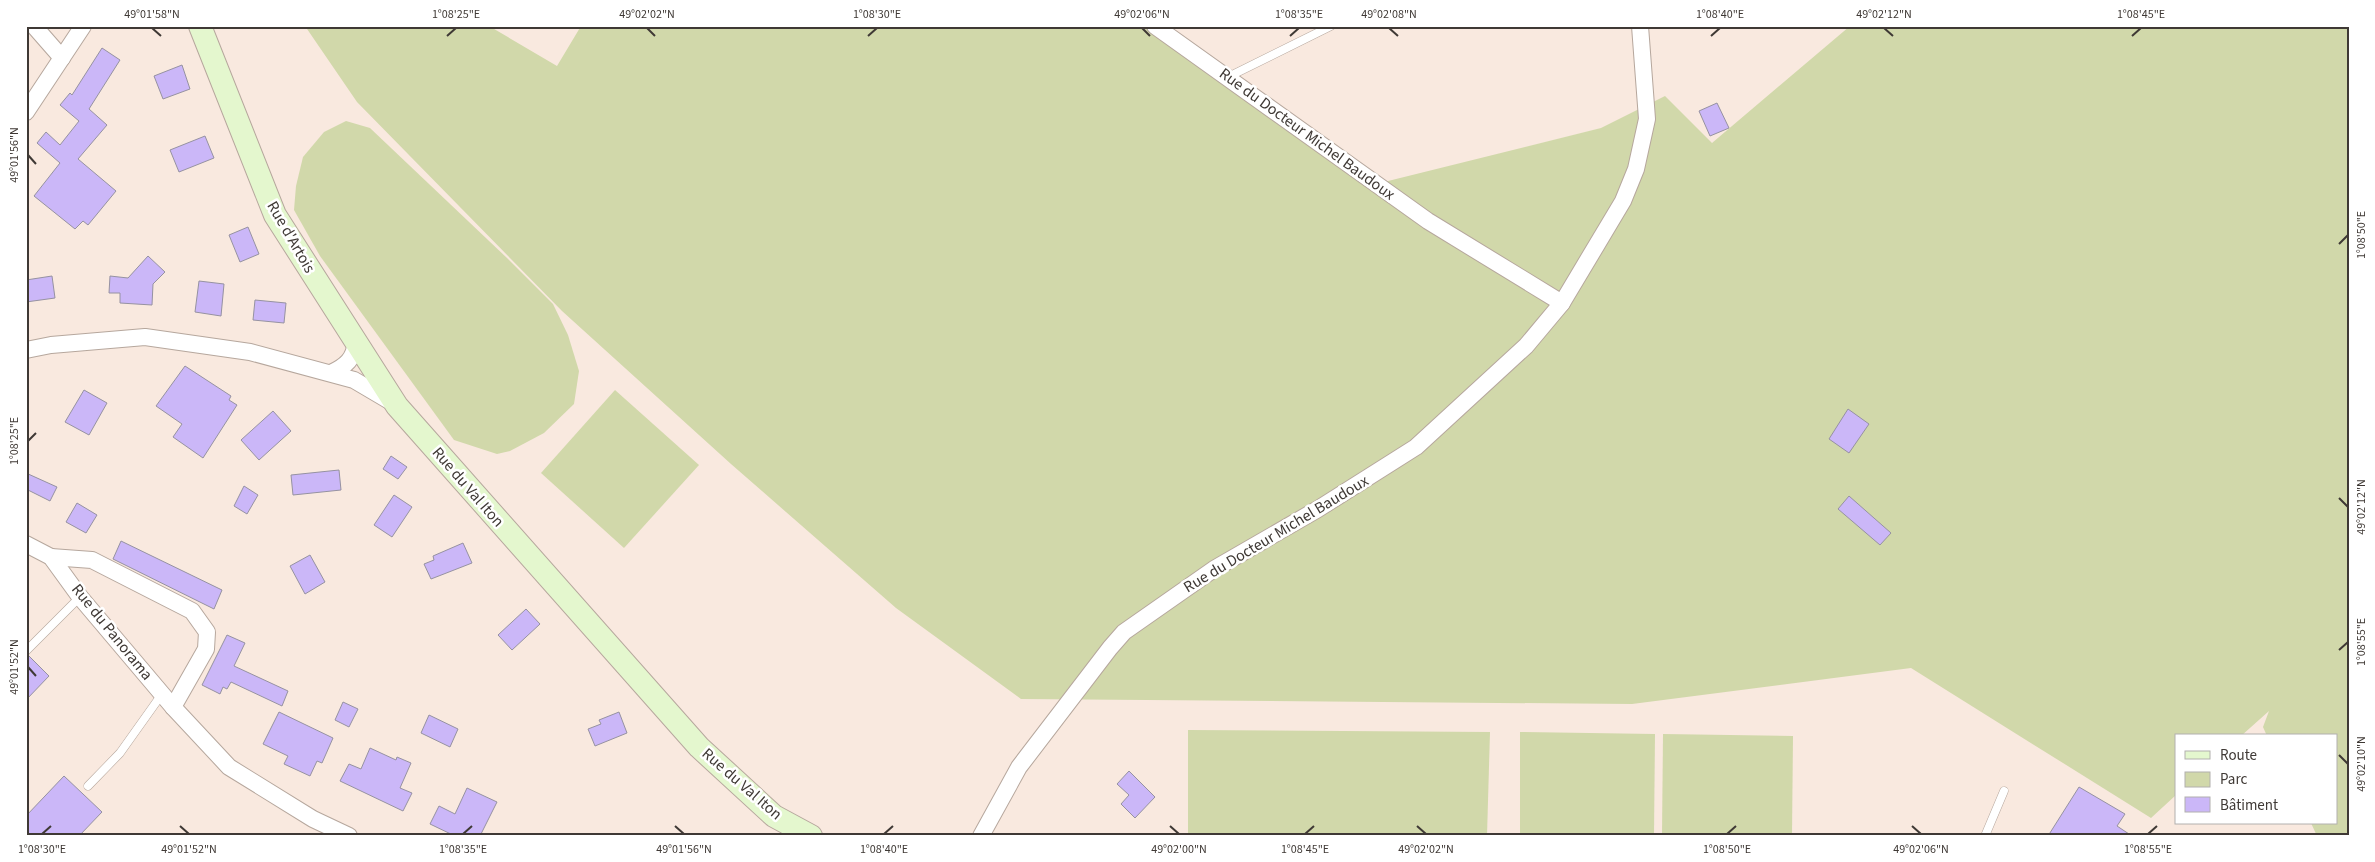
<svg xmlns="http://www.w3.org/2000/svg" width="2375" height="862" font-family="'Source Sans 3',sans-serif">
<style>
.green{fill:#d1d8aa}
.building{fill:#cbb7f8;stroke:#9692a1}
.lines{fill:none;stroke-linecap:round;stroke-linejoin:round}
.lane-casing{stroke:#b6a79d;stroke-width:9}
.street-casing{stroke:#b6a79d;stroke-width:18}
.secondary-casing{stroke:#b6a79d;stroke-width:24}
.lane{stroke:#fff;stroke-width:8}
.street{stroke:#fff;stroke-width:16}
.secondary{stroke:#e4f7ce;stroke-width:22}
.ticks{fill:none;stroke:#3f3935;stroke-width:2}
.labels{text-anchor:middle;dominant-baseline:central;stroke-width:5;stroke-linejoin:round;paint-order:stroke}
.street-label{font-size:16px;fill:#3f3935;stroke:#fff}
.neatline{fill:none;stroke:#3f3935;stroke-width:2}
.ticks-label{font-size:12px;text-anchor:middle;fill:#3f3935}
</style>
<rect width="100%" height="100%" fill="#f9e9df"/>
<!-- green -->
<g class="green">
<polygon points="305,26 489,26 557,66 581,26 1144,26 1384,182 1601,128 1665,96 1712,143 1850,26 2349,26 2349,836 2317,836 2311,823 2336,823 2336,736 2267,736 2263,727 2269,711 2241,736 2176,736 2176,795 2151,818 1911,668 1632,704 1021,699 896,608 731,464 562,311 357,102"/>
<polygon points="346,121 370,128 507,258 553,304 568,335 579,371 574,404 544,433 510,451 497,454 454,440 320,256 294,210 296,186 303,157 324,132"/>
<polygon points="615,390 699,465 624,548 541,473"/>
<polygon points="1188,730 1490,732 1487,836 1188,836"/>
<polygon points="1520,732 1655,734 1654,836 1520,836"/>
<polygon points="1663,734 1793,736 1792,836 1662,836"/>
</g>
<!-- building -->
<g class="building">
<polygon points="102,48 120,60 89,109 107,125 78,159 116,191 88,225 83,221 75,229 34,196 60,163 37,143 46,132 60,145 79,121 60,105 70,93 72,95"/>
<polygon points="182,65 190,89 163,99 154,76"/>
<polygon points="1717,103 1729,128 1710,136 1699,111"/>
<polygon points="205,136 214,158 179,172 170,150"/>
<polygon points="248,227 259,254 240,262 229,235"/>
<polygon points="148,256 165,272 153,284 152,305 120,303 120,293 109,293 110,276 128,278"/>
<polygon points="52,276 55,298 26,302 26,280"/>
<polygon points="199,281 224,284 221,316 195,312"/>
<polygon points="255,300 286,303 284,323 253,320"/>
<polygon points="185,366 231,396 229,400 237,405 203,458 173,437 182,424 156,406"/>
<polygon points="84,390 107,403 89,435 65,422"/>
<polygon points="1848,409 1869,424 1849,453 1829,439"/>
<polygon points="273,411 291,431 259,460 241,440"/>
<polygon points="391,456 407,467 398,479 383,469"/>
<polygon points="339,470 341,490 293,495 291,475"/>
<polygon points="26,473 57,487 50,501 26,489"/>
<polygon points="244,486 258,495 247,514 234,506"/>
<polygon points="394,495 412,507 392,537 374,525"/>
<polygon points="1849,496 1891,533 1880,545 1838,509"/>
<polygon points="77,503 97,515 86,533 66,522"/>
<polygon points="121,541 222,590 214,609 113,559"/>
<polygon points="463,543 472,563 431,579 424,564 434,560 433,556"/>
<polygon points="310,555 325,582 305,594 290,566"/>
<polygon points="526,609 540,624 512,650 498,635"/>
<polygon points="227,635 245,643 234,666 288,691 282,706 231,682 227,689 223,687 220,694 202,685"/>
<polygon points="26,656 29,656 49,676 26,700"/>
<polygon points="343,702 358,709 349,727 335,720"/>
<polygon points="279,712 333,738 322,763 317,761 310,776 284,764 288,756 263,744"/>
<polygon points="619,712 627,733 595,746 588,729 601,724 599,720"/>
<polygon points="429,715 458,729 450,747 421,733"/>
<polygon points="370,748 396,760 397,757 411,763 400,788 412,793 403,811 340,781 349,764 361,769"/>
<polygon points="1129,771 1155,797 1135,818 1121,804 1129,795 1117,784"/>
<polygon points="64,776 102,812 79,836 26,836 26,816"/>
<polygon points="2079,787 2125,814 2117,826 2132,836 2048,836"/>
<polygon points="467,788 497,802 480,836 455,836 430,824 439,806 455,814"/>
</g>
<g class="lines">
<!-- lane casing -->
<g class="lane-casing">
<g id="lane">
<polyline points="1228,77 1331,26"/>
<polyline points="26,651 80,597"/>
<polyline points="88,786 120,753 162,694"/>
<polyline points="1985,836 2004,791"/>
</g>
</g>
<!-- street casing -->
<g class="street-casing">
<g id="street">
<polyline points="34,26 62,58"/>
<polyline points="1155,26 1428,221 1562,303"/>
<polyline points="26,112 83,26"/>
<polyline points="26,350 51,345 145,337 250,352 354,380 393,403"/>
<path d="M 331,373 C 346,366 354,359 356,342"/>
<polyline points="26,544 51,557 80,597 173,707 229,767 313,819 349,836"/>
<polyline points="51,557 92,560 192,611 207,632 206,649 173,707"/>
<polyline points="981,836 1019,767 1110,648 1124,632 1214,569 1318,509 1416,447 1526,346 1562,303 1623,201 1636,169 1647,119 1640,26"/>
</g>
</g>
<!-- secondary casing -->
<g class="secondary-casing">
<polyline id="secondary" points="200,26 275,215 397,406 699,747 774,816 811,836"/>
</g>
<!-- lane -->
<use href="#lane" class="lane"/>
<!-- street -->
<use href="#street" class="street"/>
<!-- secondary -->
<use href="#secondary" class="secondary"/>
</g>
<!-- ticks -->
<path class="ticks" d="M 152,28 L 161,36M 647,28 L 655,36M 1142,28 L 1150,36M 1389,28 L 1398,36M 1884,28 L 1893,36M 447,36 L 456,28M 868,36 L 877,28M 1290,36 L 1299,28M 1711,36 L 1720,28M 2132,36 L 2141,28M 28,155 L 36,164M 2339,244 L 2348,235M 28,441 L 36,433M 2339,498 L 2348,507M 2339,650 L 2348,642M 28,667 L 36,676M 2339,755 L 2348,764M 180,826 L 189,834M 675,826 L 684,834M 1170,826 L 1179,834M 1417,826 L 1426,834M 1912,826 L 1921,834M 42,834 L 51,826M 463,834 L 472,826M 884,834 L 893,826M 1305,834 L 1314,826M 1727,834 L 1736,826M 2148,834 L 2157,826"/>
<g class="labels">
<!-- street labels -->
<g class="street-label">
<text transform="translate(1307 134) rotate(36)">Rue du Docteur Michel Baudoux</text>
<text transform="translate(291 237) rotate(60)">Rue d'Artois</text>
<text transform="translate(468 487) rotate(49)">Rue du Val Iton</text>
<text transform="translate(1276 534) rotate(-31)">Rue du Docteur Michel Baudoux</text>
<text transform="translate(112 632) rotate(51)">Rue du Panorama</text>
<text transform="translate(742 784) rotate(41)">Rue du Val Iton</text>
</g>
</g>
<!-- border -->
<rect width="2375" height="862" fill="none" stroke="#ffffff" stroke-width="55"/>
<!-- legend -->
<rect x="2175" y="734" width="162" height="90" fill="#ffffff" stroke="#b2b0ae"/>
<rect x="2185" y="751" width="25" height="8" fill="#e4f7ce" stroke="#b2b0ae"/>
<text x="2220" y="760" font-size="15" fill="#3f3935">Route</text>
<rect x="2185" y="772" width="25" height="15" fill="#d1d8aa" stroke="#b2b0ae"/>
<text x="2220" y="784" font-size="15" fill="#3f3935">Parc</text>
<rect x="2185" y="797" width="25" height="15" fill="#cbb7f8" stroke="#b2b0ae"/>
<text x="2220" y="810" font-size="15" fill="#3f3935">Bâtiment</text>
<rect x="28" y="28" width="2320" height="806" class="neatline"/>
<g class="ticks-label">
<text x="152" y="18">49°01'58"N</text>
<text x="456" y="18">1°08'25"E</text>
<text x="647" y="18">49°02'02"N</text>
<text x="877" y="18">1°08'30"E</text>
<text x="1142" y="18">49°02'06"N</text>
<text x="1299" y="18">1°08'35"E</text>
<text x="1389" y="18">49°02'08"N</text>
<text x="1720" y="18">1°08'40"E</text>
<text x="1884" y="18">49°02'12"N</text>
<text x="2141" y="18">1°08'45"E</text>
<text transform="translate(14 155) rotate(-90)" y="4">49°01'56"N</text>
<text transform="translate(2361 235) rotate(-90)" y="4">1°08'50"E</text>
<text transform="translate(14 441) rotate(-90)" y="4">1°08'25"E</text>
<text transform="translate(2361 507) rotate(-90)" y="4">49°02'12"N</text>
<text transform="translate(2361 642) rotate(-90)" y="4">1°08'55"E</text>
<text transform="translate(14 667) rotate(-90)" y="4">49°01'52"N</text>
<text transform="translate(2361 764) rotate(-90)" y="4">49°02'10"N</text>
<text x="42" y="853">1°08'30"E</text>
<text x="189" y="853">49°01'52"N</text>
<text x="463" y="853">1°08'35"E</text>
<text x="684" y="853">49°01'56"N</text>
<text x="884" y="853">1°08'40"E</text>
<text x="1179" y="853">49°02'00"N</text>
<text x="1305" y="853">1°08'45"E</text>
<text x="1426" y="853">49°02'02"N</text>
<text x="1727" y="853">1°08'50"E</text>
<text x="1921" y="853">49°02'06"N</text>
<text x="2148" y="853">1°08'55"E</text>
</g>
</svg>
